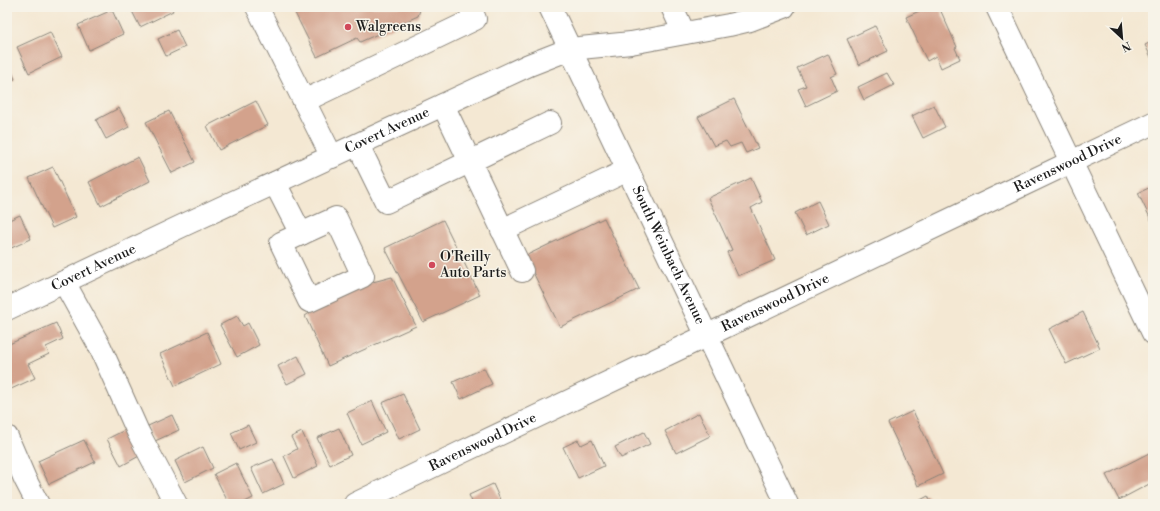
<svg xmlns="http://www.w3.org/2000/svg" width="1160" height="511" font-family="'Libre Bodoni',serif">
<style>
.building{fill:#d3a28c}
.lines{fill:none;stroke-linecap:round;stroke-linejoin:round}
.minor-casing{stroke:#888278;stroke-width:24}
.major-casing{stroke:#888278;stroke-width:24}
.minor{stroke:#fff;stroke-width:22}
.major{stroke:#fff;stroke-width:22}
.poi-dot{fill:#d1495b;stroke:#f7f3e8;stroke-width:1.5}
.labels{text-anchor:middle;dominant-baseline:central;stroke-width:3;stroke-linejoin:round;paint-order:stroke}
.poi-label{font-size:14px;fill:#1c1c1c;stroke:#f7f3e8;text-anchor:start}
.street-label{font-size:14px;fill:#1c1c1c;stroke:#f7f3e8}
</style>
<rect width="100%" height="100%" fill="#f7f3e8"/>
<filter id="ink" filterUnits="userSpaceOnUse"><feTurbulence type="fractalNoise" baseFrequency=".025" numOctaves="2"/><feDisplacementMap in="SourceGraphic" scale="8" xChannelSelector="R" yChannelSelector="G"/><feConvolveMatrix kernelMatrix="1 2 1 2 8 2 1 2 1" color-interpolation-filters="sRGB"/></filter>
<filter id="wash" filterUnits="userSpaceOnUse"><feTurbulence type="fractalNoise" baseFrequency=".012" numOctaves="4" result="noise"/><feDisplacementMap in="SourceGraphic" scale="16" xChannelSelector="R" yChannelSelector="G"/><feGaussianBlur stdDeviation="0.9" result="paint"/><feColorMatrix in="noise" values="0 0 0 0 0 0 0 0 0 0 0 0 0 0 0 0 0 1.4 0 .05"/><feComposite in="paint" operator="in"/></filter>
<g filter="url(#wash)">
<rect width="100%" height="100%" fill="#f4e8d3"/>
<g id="blocks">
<!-- building -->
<g class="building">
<polygon points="130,7 171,7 173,11 140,27"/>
<polygon points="292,7 421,7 418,16 360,42 357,38 317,57"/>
<polygon points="928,7 939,7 957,47 955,48 960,59 941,68 936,56 927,61 906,17"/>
<polygon points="112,10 123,34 89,50 78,25"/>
<polygon points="875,26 888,51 859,65 847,39"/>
<polygon points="177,30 185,47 166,56 158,39"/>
<polygon points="50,32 62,57 29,73 17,47"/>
<polygon points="1153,41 1153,61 1145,45"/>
<polygon points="828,54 837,74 831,77 837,91 806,106 798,89 806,86 797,68"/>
<polygon points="7,61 15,79 7,83"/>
<polygon points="887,73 894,85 864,100 858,87"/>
<polygon points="734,99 758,148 746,153 741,143 730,147 726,141 714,146 698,117"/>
<polygon points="256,101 268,125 219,150 207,126"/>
<polygon points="934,105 945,127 923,138 912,116"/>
<polygon points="119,108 129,127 106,139 96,120"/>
<polygon points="169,111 195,162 172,173 146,122"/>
<polygon points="138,157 150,181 101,206 89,182"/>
<polygon points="53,167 76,217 52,228 29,178"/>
<polygon points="751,178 762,202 751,208 775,260 738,276 727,252 732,250 708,198"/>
<polygon points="1153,186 1153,224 1138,193"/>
<polygon points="818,201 829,224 806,235 795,213"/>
<polygon points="20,215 31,239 7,250 7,221"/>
<polygon points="604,218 639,289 560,327 525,256"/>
<polygon points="443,220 480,295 423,322 385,248"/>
<polygon points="392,277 416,326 328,366 305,316 346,289"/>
<polygon points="1083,312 1100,348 1066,364 1049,329"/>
<polygon points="237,316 243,326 248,323 259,345 237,357 220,325"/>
<polygon points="56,323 63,339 46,347 49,354 28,364 35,378 9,390 7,385 7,345"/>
<polygon points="207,332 221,364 175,386 160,354"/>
<polygon points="298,356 307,374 287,384 278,366"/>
<polygon points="484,368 492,384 461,399 453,382"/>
<polygon points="403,394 420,429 399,439 382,403"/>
<polygon points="372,401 386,432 361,444 347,413"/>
<polygon points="913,411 943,474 918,486 888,423"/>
<polygon points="699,413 710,436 676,453 665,431"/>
<polygon points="172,415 179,430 155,441 148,426"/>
<polygon points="248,425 256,442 239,450 231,433"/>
<polygon points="339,428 351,455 330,465 317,438"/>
<polygon points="127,429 141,455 121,466 107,439"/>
<polygon points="302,432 318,466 294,478 284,456 297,449 291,437"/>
<polygon points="644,432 650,444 621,458 615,447"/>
<polygon points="84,440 95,462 49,484 38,461"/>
<polygon points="578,440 581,445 592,440 604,466 578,478 563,447"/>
<polygon points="203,447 213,468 185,482 175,461"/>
<polygon points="1151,452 1153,457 1153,482 1119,500 1106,475"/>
<polygon points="273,459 284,484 263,494 251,468"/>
<polygon points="236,463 253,498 245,502 246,504 229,504 214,474"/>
<polygon points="493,484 502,504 473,504 469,495"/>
<polygon points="928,496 932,504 913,504"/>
</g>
</g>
</g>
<g filter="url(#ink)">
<use href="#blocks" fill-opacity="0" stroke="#888278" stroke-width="1"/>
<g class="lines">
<!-- minor casing -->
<g class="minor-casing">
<g id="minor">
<polyline points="257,7 332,157"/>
<path id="s1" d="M 550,7 L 787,504"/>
<polyline points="672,7 684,33"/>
<polyline points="997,7 1153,333"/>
<polyline points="304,101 475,19 470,7"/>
<polyline points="443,105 522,271"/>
<polyline points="358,145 386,202 550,123"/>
<polyline points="275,183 301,234"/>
<polygon points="336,218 363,276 309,301 281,243"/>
<polyline points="502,230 628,170"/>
<polyline points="64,282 100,347 138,432 176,504"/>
<polyline points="7,437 25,479 38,504"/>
<path id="s2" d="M 355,504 L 460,453 L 1153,123"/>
</g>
</g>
<!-- major casing -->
<g class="major-casing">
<g id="major">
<path id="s3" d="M 7,309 L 186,224 L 529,65 L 570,49 L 631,43 L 729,25 L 750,20 L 784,7"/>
</g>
</g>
<!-- minor -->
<use href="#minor" class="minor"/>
<!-- major -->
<use href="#major" class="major"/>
</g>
</g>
<!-- markers -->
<g class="poi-dot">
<circle cx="348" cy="27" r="4"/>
<circle cx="432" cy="265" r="4"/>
</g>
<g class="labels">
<!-- poi labels -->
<g class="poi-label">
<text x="356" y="27">Walgreens</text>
<text x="440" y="257">O'Reilly<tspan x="440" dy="16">Auto Parts</tspan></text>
</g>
<!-- street labels -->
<g class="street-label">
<text stroke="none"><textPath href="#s3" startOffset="420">Covert Avenue</textPath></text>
<text stroke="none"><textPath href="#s2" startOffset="790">Ravenswood Drive</textPath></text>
<text stroke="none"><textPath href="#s1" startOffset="275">South Weinbach Avenue</textPath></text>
<text stroke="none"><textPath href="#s3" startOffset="96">Covert Avenue</textPath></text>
<text stroke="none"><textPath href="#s2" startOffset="466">Ravenswood Drive</textPath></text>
<text stroke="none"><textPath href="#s2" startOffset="142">Ravenswood Drive</textPath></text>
</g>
</g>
<!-- margin -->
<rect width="1160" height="511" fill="none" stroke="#f7f3e8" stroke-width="24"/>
<!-- north arrow -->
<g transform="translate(1122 38) rotate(154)" stroke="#f7f3e8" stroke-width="3" paint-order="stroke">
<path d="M0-3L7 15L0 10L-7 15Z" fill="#1c1c1c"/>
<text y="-6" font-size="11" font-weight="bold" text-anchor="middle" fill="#1c1c1c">N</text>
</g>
</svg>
